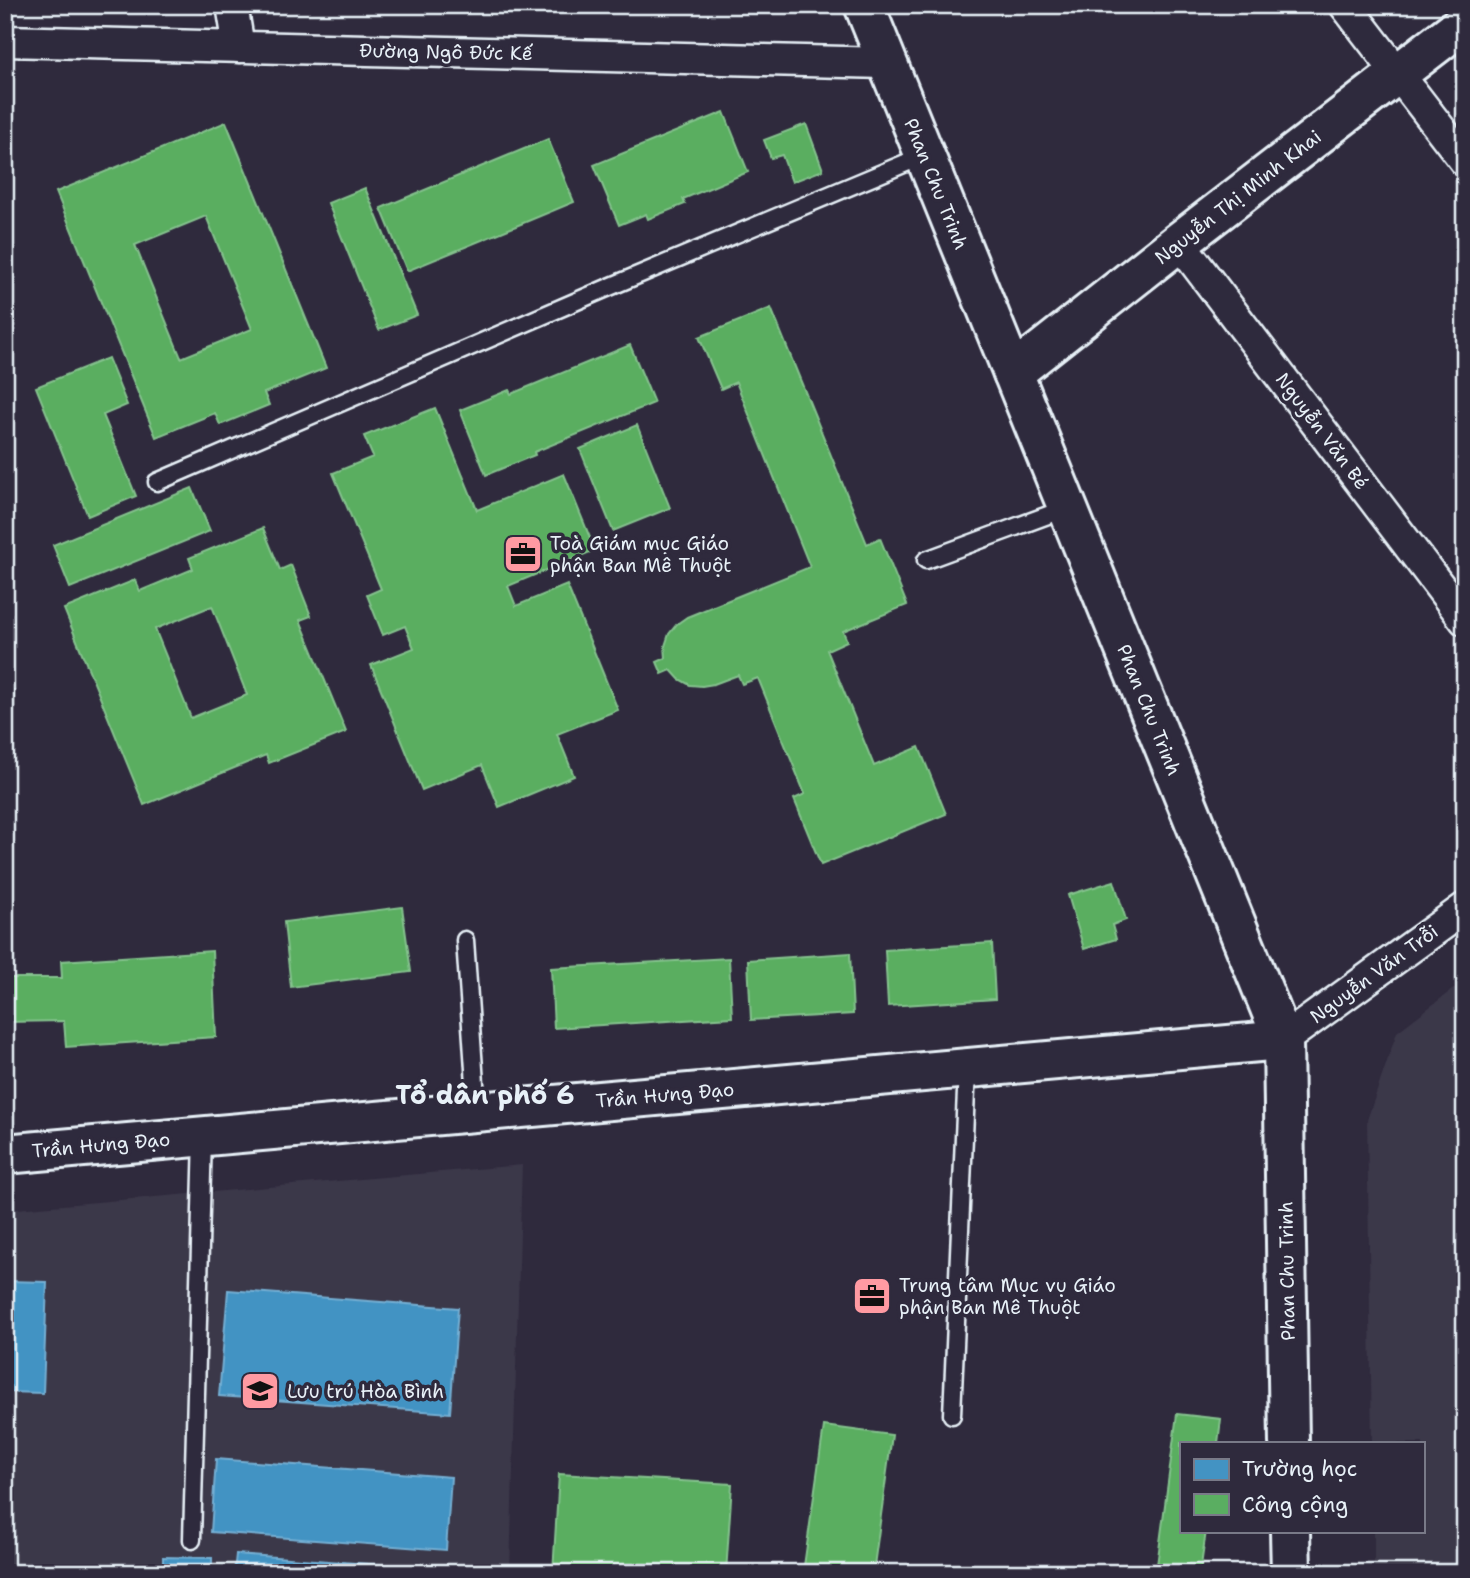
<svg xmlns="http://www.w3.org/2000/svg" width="1470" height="1578" font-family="'Shantell Sans',sans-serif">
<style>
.built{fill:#3b3749}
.green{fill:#464455;stroke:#979aa6;stroke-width:2}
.schools{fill:#4393c3;stroke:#74afd3;stroke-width:2}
.public{fill:#5aae61;stroke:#85c28e;stroke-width:2;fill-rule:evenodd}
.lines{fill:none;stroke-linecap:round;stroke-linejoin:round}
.service-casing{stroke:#e8f1f8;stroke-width:21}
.minor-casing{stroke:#e8f1f8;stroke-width:35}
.tertiary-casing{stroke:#e8f1f8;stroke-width:44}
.secondary-casing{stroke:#e8f1f8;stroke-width:44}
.service{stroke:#2f2a3d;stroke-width:16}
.minor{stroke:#2f2a3d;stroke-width:30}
.tertiary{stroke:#2f2a3d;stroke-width:38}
.secondary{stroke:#2f2a3d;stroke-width:38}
.labels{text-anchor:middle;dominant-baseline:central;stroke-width:7;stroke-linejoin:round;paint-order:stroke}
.street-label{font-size:19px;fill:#e8f1f8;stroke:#2f2a3d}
.poi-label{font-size:19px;fill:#e8f1f8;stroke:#2f2a3d;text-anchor:start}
.district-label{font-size:26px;font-weight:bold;fill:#e8f1f8;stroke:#2f2a3d}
</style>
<rect width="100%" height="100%" fill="#2f2a3d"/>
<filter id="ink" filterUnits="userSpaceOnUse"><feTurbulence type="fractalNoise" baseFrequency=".0143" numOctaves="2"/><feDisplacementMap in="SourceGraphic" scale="14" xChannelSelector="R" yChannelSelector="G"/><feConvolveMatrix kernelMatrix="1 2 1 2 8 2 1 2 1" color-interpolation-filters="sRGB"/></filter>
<g filter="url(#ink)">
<!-- built -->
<g class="built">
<polygon points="1465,980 1465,1573 1374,1573 1374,1531 1423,1531 1423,1443 1372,1443 1367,1120 1397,1032"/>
<polygon points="522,1165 510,1573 5,1573 5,1210"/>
</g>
<!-- green -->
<g class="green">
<polygon points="5,614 11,614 12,667 5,667"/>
<rect x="5" y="690" width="9" height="53"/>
</g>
<!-- schools -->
<g class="schools">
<polygon points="5,1281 47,1282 43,1393 5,1392"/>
<polygon points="228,1290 458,1308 450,1413 219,1396"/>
<polygon points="216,1459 451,1477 446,1550 211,1532"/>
<polygon points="236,1554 473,1572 473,1573 234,1573"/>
<polygon points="163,1557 212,1558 212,1573 163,1573"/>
</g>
<!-- public -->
<g class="public">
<polygon points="724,112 748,172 683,199 685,204 648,219 646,214 619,225 594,165"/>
<path d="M 226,122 L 326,368 L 264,393 L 269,405 L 220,425 L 215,413 L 156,437 L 56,192 ZM 206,216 L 252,329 L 181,358 L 135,245 Z"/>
<polygon points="806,124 823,170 792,182 782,155 771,158 764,140"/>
<polygon points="548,139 574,202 407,271 381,208"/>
<polygon points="365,188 417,315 379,330 328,203"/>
<polygon points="771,308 867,544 880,538 907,605 843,631 847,641 827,650 874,766 919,747 946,814 821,865 794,799 805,794 758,678 742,684 738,675 714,684 702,686 690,685 679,679 671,670 662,674 657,662 666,658 665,646 669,634 677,624 687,617 810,567 736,382 721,389 699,337"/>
<polygon points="630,345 654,403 534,452 535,455 486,475 460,410 509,390 511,394"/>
<polygon points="108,358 127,405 103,415 136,496 88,516 36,387"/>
<polygon points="435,408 477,510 564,474 595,550 508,586 516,606 567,585 618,710 557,734 574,776 499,807 482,765 422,790 371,665 414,648 405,626 383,635 367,595 381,589 333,473 373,457 364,436"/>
<polygon points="637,425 670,508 613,531 580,449"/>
<polygon points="192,488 210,531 70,588 53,545"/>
<path d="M 263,528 L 280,570 L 291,565 L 311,616 L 300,620 L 346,732 L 269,763 L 266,755 L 144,805 L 64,609 L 135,580 L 140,591 L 193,569 L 189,558 ZM 212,606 L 247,695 L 191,718 L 155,629 Z"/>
<polygon points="1114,881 1126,920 1112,925 1116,939 1084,949 1068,895"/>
<polygon points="402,907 411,972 291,987 284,922"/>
<polygon points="992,943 995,999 888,1006 885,950"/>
<polygon points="212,951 216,1037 66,1047 64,1021 5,1022 5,978 62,978 61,961"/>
<polygon points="850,953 853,1014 751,1020 748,960"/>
<polygon points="729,958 732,1017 554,1028 551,968"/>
<polygon points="1177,1414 1221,1419 1218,1443 1181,1443 1181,1531 1206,1531 1200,1573 1156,1573"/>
<polygon points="824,1426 892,1435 873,1573 803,1573"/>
<polygon points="559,1474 732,1484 726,1573 553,1573"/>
</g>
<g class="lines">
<!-- service casing -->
<g class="service-casing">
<g id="service">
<polyline points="157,482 607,288 925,155"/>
<polyline points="926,560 1067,508"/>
<polyline points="465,940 477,1112"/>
<polyline points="952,1415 967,1068"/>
<polyline points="192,1540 203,1136"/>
</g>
</g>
<!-- minor casing -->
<g class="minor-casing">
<g id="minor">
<polyline points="232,5 239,47"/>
<polyline points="1345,5 1465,161"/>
<polyline points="5,41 886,63"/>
<polyline points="1179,242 1465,620"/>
<polyline points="1283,1040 1465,908"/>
</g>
</g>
<!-- tertiary casing -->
<g class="tertiary-casing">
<g id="tertiary">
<polyline points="1013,373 1179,242 1465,22"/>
<polyline points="5,1154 1283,1040"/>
</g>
</g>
<!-- secondary casing -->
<g class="secondary-casing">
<g id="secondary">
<polyline points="864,5 1283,1040 1289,1443"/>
<polyline points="1290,1531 1291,1573"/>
</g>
</g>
<!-- service -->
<use href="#service" class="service"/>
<!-- minor -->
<use href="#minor" class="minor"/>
<!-- tertiary -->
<use href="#tertiary" class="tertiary"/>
<!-- secondary -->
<use href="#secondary" class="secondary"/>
</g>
</g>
<!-- icons -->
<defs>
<g id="office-square" transform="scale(2.0125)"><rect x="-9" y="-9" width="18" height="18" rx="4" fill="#ff9aa2" stroke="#2f2a3d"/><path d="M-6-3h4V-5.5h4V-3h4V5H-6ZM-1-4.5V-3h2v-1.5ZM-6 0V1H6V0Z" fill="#111"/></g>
<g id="school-square" transform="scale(2.0125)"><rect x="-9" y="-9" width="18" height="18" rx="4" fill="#ff9aa2" stroke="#2f2a3d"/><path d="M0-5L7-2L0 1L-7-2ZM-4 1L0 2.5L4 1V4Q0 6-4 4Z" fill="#111"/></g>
</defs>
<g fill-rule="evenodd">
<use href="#office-square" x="523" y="554"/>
<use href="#office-square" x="872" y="1296"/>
<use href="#school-square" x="260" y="1391"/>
</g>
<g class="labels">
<!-- street labels -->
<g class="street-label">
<text transform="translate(446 52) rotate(1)">Đường Ngô Đức Kế</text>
<text transform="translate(936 184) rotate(68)">Phan Chu Trinh</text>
<text transform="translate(1238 197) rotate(-38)">Nguyễn Thị Minh Khai</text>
<text transform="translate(1322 431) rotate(53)">Nguyễn Văn Bé</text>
<text transform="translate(1149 710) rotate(68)">Phan Chu Trinh</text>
<text transform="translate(1374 974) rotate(-36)">Nguyễn Văn Trỗi</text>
<text transform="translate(665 1095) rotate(-5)">Trần Hưng Đạo</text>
<text transform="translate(101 1145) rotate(-5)">Trần Hưng Đạo</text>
<text transform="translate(1287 1271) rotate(-91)">Phan Chu Trinh</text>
</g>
<!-- poi labels -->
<g class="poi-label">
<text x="550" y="543">Toà Giám mục Giáo<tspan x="550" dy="22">phận Ban Mê Thuột</tspan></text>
<text x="899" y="1285">Trung tâm Mục vụ Giáo<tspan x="899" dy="22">phận Ban Mê Thuột</tspan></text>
<text x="287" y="1391">Lưu trú Hòa Bình</text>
</g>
<!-- district labels -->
<g class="district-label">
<text x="485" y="1094">Tổ dân phố 6</text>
</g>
</g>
<!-- margin -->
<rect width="1470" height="1578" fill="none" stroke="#2f2a3d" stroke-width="28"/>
<rect x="14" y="14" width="1442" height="1550" fill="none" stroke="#e8f1f8" stroke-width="2.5" filter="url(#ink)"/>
<!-- legend -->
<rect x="1180" y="1442" width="245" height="91" fill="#2f2a3d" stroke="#797a88" stroke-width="2"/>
<rect x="1194" y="1459" width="35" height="21" fill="#4393c3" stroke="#797a88" stroke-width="2"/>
<text x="1242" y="1476" font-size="21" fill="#e8f1f8">Trường học</text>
<rect x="1194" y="1494" width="35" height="21" fill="#5aae61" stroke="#797a88" stroke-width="2"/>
<text x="1242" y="1512" font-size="21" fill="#e8f1f8">Công cộng</text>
</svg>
